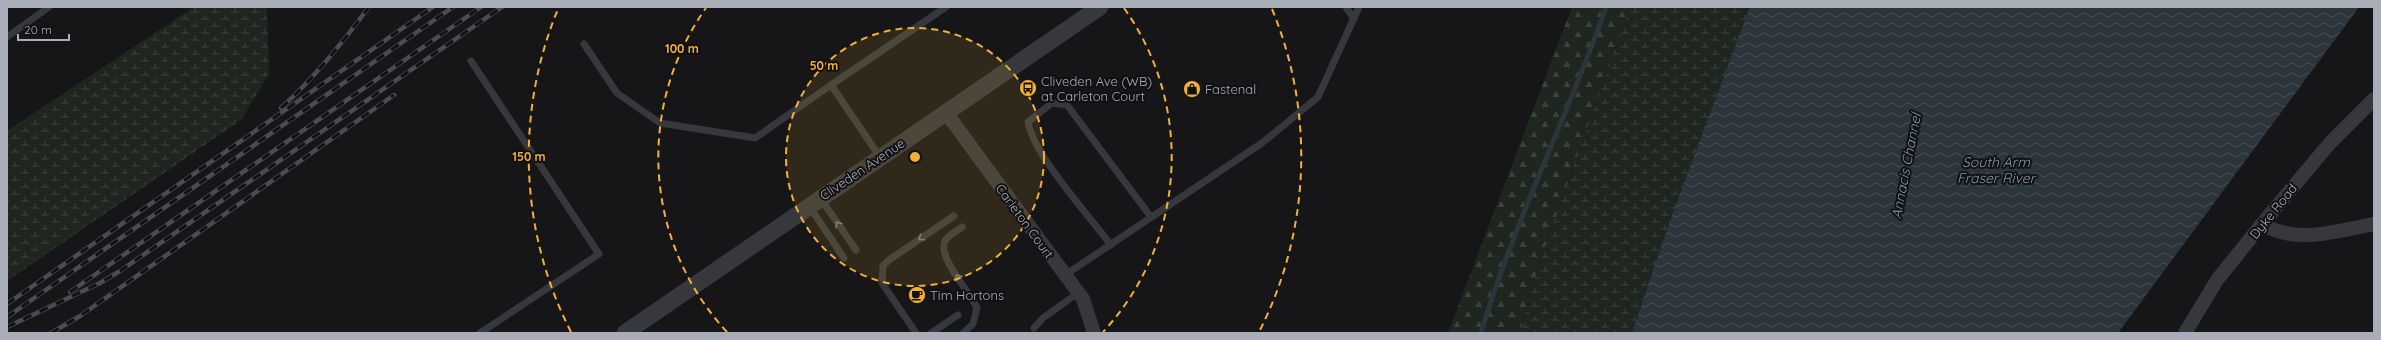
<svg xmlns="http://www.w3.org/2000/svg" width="2381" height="340" font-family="Quicksand,sans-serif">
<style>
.forest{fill:url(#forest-firs)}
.wetland{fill:url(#wetland-marsh)}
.water{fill:url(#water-waves)}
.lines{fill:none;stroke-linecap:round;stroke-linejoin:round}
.stream{stroke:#2c353c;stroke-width:5}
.service{stroke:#37383d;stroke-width:7}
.minor{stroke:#37383d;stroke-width:14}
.tertiary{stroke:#37383d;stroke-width:17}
.rail-casing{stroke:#4a4c52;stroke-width:4.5}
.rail{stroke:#111113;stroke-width:3;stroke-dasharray:9;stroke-linecap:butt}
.oneway{stroke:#757881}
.ring{fill:none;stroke:#f2b134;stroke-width:2;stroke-dasharray:7 5}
.labels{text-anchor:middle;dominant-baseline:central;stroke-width:4;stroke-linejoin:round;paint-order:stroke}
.poi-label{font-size:13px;fill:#a8adb8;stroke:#111113;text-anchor:start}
.street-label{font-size:13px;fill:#a8adb8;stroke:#111113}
.water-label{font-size:14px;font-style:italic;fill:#7f9bb3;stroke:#111113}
.centre{fill:#f2b134;stroke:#111113;stroke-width:2}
.ring-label{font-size:12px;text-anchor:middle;font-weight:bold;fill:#f2b134;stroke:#111113;stroke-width:4;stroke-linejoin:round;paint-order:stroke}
</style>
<defs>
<pattern id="forest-firs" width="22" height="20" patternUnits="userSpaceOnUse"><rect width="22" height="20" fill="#1e261f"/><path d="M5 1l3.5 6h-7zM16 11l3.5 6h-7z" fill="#3c433d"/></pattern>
<pattern id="wetland-marsh" width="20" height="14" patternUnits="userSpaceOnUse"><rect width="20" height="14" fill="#1e261f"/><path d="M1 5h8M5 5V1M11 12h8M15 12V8" fill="none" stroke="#3c433d"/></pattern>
<pattern id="water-waves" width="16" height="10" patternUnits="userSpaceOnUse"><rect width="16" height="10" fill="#2c353c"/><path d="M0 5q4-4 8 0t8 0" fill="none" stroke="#485056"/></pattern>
</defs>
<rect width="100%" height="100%" fill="#161618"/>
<!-- forest -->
<polygon class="forest" points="1572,7 1630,7 1537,270 1520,333 1448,333"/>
<!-- wetland -->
<g class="wetland">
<polygon points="194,7 267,7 269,74 241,120 7,281 7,131"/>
<polygon points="1630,7 1781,7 1657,333 1520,333 1537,270"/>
</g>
<!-- water -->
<polygon class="water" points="1750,7 2359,7 2118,333 1632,333 1671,218"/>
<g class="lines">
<!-- stream -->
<path class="stream" d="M 1481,333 C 1514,221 1568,117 1606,7"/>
<!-- service -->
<g class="service">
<polyline points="1346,7 1354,19"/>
<polyline points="7,37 49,7"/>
<polyline points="584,44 617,93 660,123 755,138 831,85"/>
<polyline points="471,61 599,254 480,333"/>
<polyline points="880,157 831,85 946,7"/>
<polyline points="821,199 856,250"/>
<polyline points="809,206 844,258"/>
<path d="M 962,227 C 957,231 948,235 945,241 C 937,257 970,292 977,308 L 973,324 L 963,333"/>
<path d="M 1111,245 C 1089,216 1033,154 1028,122 L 1052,103 L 1067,105 L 1151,217"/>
<polyline points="1065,275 1262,143 1318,97 1359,7"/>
<polyline points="1034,328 1043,318 1078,293"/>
<polyline points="916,333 882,283 883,266 889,260 954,216"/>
<polyline points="931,333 958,315"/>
</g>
<!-- minor -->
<g class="minor">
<polyline points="947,114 1083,299 1094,333"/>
<path d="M 2262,224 C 2297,245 2336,231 2374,224"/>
<polyline points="2185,333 2217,280 2262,224 2330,143 2374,99"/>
</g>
<!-- tertiary -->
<polyline class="tertiary" points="625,333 1100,7"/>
<!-- rail casing -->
<g class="rail-casing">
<g id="rail">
<path d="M 281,108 C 315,77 342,43 369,7"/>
<polyline points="70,292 481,7"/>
<polyline points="7,304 433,7"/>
<polyline points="7,317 453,7"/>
<polyline points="7,327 100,283 120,271 502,7"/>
<polyline points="51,333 80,316 394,95"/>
</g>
</g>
<!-- rail -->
<use href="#rail" class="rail"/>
</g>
<!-- one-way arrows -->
<defs><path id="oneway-chevron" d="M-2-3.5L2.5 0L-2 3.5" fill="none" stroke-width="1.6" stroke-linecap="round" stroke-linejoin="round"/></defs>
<g class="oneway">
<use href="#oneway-chevron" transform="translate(838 224) rotate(-124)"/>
<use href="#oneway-chevron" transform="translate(921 238) rotate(146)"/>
<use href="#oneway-chevron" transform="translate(958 277) rotate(-125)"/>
</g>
<!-- distance rings -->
<circle cx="915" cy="157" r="129" fill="#f2b134" fill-opacity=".12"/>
<g class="ring">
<circle cx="915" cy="157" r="129"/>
<path d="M727 332A257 257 0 0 1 706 8M1124 8A257 257 0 0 1 1103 332"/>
<path d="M571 332A386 386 0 0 1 558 9M1272 9A386 386 0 0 1 1259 332"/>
</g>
<!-- icons -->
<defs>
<g id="bus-disc" transform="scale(0.9)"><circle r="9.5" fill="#f2b134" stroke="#111113"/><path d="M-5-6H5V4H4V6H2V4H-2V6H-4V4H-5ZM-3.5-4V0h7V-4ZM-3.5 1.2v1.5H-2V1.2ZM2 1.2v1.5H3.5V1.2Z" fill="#111"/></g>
<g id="shop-disc" transform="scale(0.9)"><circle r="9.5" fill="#f2b134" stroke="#111113"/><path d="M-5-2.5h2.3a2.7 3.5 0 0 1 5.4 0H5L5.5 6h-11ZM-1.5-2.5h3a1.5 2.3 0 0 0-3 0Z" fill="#111"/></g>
<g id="cafe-disc" transform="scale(0.9)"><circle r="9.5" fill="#f2b134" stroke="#111113"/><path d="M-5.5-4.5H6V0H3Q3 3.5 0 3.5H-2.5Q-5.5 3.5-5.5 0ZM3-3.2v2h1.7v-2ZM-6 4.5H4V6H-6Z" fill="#111"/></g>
</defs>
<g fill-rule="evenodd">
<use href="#bus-disc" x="1028" y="88"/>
<use href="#shop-disc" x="1192" y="89"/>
<use href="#cafe-disc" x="917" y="295"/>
</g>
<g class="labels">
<!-- poi labels -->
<g class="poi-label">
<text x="1041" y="81">Cliveden Ave (WB)<tspan x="1041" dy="15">at Carleton Court</tspan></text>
<text x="1205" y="89">Fastenal</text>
<text x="930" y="295">Tim Hortons</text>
</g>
<!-- street labels -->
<g class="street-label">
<text transform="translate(862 169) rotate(-34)">Cliveden Avenue</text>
<text transform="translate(2273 211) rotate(-51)">Dyke Road</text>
<text transform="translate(1025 221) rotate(54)">Carleton Court</text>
</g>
<!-- water labels -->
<g class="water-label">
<text x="1996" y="162">South Arm<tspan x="1996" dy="16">Fraser River</tspan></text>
<text transform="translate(1906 166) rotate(-79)">Annacis Channel</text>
</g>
</g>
<circle cx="915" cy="157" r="6" class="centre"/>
<g class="ring-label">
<text x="682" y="53">100 m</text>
<text x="824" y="70">50 m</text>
<text x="529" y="161">150 m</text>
</g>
<!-- border -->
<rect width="2381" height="340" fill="none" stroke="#a8adb8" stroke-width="16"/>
<!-- scale -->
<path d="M18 34v6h51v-6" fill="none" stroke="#a8adb8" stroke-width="2"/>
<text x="24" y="34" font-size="12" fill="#a8adb8" stroke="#111113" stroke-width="3" paint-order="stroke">20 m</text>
</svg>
